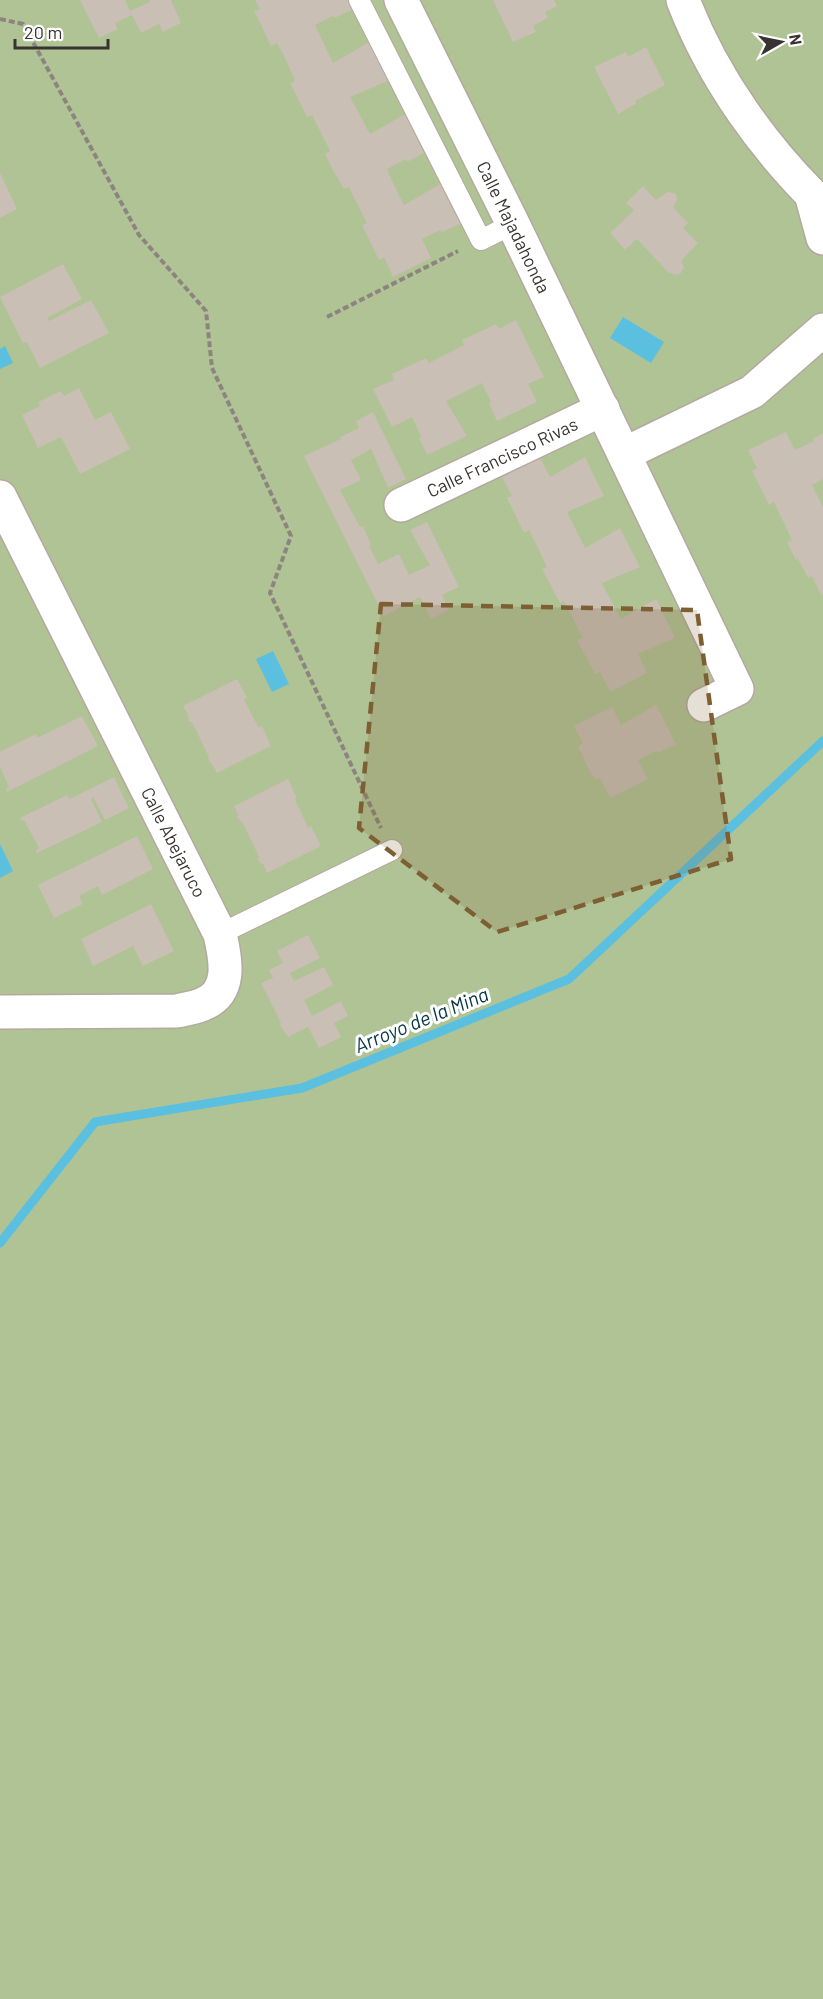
<svg xmlns="http://www.w3.org/2000/svg" width="823" height="1999" font-family="Barlow,sans-serif">
<style>
.green{fill:#afc395}
.water{fill:#5bc0e0}
.lines{fill:none;stroke-linecap:round;stroke-linejoin:round}
.stream{stroke:#5bc0e0;stroke-width:9}
.building{fill:#c9bfb4}
.lane-casing{stroke:#b4a89f;stroke-width:22}
.street-casing{stroke:#b4a89f;stroke-width:36}
.path{stroke:#8d847f;stroke-width:4;stroke-dasharray:6 3;stroke-linecap:butt}
.lane{stroke:#fff;stroke-width:20}
.street{stroke:#fff;stroke-width:33}
.marked{fill:#7d5f33;fill-opacity:0.2;stroke:#7d5f33;stroke-width:4.5;stroke-dasharray:12 8;stroke-linejoin:round}
.labels{text-anchor:middle;dominant-baseline:central;stroke-width:6;stroke-linejoin:round;paint-order:stroke}
.street-label{font-size:18px;fill:#383330;stroke:#fff}
.water-label{font-size:20px;font-style:italic;fill:#063644;stroke:#fff}
</style>
<rect width="100%" height="100%" fill="#f2e4dc"/>
<!-- green -->
<rect class="green" x="0" y="0" width="823" height="1999"/>
<!-- water -->
<g class="water">
<polygon points="623,317 664,342 651,363 610,338"/>
<polygon points="5,346 13,363 0,369 0,349"/>
<polygon points="273,651 289,684 272,692 256,659"/>
<polygon points="0,844 13,871 0,878"/>
</g>
<g class="lines">
<!-- stream -->
<polyline class="stream" points="0,1243 95,1122 302,1088 569,979 823,741"/>
</g>
<!-- building -->
<g class="building">
<polygon points="80,0 125,0 130,11 150,2 149,0 171,0 181,23 163,32 159,24 141,33 132,15 115,23 118,29 99,38"/>
<polygon points="255,0 348,0 353,9 335,18 333,16 315,25 333,63 369,42 379,61 388,81 350,97 370,134 405,114 424,153 407,162 406,159 387,169 395,187 404,205 440,184 460,224 442,232 440,230 422,239 431,258 393,277 384,257 379,260 362,225 367,223 349,187 344,189 334,172 325,154 330,151 312,115 307,117 290,83 295,81 287,62 277,43 271,46 254,11 260,9"/>
<polygon points="493,0 554,0 557,6 545,12 548,18 533,26 536,32 513,42"/>
<polygon points="646,47 665,85 635,101 636,104 618,114 594,67 626,52 628,57"/>
<polygon points="0,173 17,209 0,218"/>
<polygon points="643,186 656,200 667,192 675,193 678,199 673,207 688,223 683,228 698,243 681,261 684,267 681,273 678,275 669,273 637,239 625,250 610,233 634,210 626,203"/>
<polygon points="63,264 82,299 47,318 49,321 91,300 109,333 40,368 27,342 23,343 0,297"/>
<polygon points="516,320 544,377 528,384 537,402 497,421 489,403 491,402 482,383 446,401 467,436 427,455 419,438 421,436 412,417 392,427 373,389 394,380 392,374 407,367 426,358 429,363 464,345 462,340 496,324 499,329"/>
<polygon points="79,388 95,420 111,412 130,449 80,474 61,437 38,448 22,415 40,406 38,402 61,391 64,396"/>
<polygon points="373,412 406,479 388,488 371,449 351,460 361,480 340,490 360,527 363,526 371,544 369,546 378,564 399,554 409,575 430,565 410,530 427,522 459,587 442,595 449,610 431,619 420,597 384,616 304,456 341,439 340,437 359,428 356,421"/>
<polygon points="786,432 795,450 814,441 813,439 823,433 823,479 812,485 823,507 823,594 821,595 812,576 808,578 798,559 796,560 787,542 792,540 774,502 769,505 752,471 757,468 748,450"/>
<polygon points="585,457 604,496 567,512 585,548 620,528 640,567 602,583 607,593 621,619 656,599 675,638 638,654 647,673 610,692 600,672 595,674 577,640 583,638 564,601 560,603 542,569 547,567 529,530 524,533 507,498 512,496 502,477 540,458 550,477"/>
<polygon points="237,679 247,698 244,700 259,728 262,726 271,746 217,773 212,764 210,763 208,759 209,757 192,722 189,722 188,715 183,706"/>
<polygon points="656,705 676,744 658,753 657,751 638,760 648,779 610,798 600,778 595,780 586,764 578,746 583,743 574,726 612,707 621,725"/>
<polygon points="82,716 98,746 7,792 6,789 9,787 0,767 0,752 36,734 37,738"/>
<polygon points="114,777 129,808 105,820 93,797 91,799 102,822 37,853 36,850 39,848 24,820 22,821 20,818 67,795 69,799"/>
<polygon points="288,779 297,798 295,799 308,828 311,826 321,846 267,873 263,864 260,863 257,859 259,857 244,825 237,817 238,815 234,806"/>
<polygon points="137,836 153,869 102,895 98,886 79,896 83,904 54,918 38,885"/>
<polygon points="151,904 174,951 143,966 133,946 93,966 81,939"/>
<polygon points="308,935 320,958 290,973 294,981 324,967 333,985 304,1000 312,1016 341,1001 348,1016 334,1023 341,1037 319,1048 308,1027 288,1037 279,1024 281,1023 261,983 273,978 269,970 283,963 277,951"/>
</g>
<g class="lines">
<!-- lane casing -->
<g class="lane-casing">
<g id="lane">
<polyline points="359,0 481,240 513,224"/>
<polyline points="220,934 392,850"/>
</g>
</g>
<!-- street casing -->
<g class="street-casing">
<g id="street">
<polyline points="401,0 513,224 737,689 704,705"/>
<path d="M 683,0 C 713,78 764,149 823,206"/>
<polyline points="811,194 823,238"/>
<polyline points="624,454 752,392 823,330"/>
<path d="M 0,497 L 220,934 C 226,960 233,993 201,1005 C 193,1008 185,1009 177,1011 L 0,1012"/>
<polyline points="401,505 603,409"/>
</g>
</g>
<!-- path -->
<g class="path">
<polyline points="0,19 23,24 139,235 206,311 212,368 291,536 270,593 381,828"/>
<polyline points="327,317 458,251"/>
</g>
<!-- lane -->
<use href="#lane" class="lane"/>
<!-- street -->
<use href="#street" class="street"/>
</g>
<!-- marked area -->
<path class="marked" d="M 381,604 L 697,610 L 731,859 L 497,932 L 359,828 Z"/>
<g class="labels">
<!-- street labels -->
<g class="street-label">
<text transform="translate(514 227) rotate(64)">Calle Majadahonda</text>
<text transform="translate(502 457) rotate(-25)">Calle Francisco Rivas</text>
<text transform="translate(174 842) rotate(63)">Calle Abejaruco</text>
</g>
<!-- water labels -->
<g class="water-label">
<text transform="translate(421 1019) rotate(-22)">Arroyo de la Mina</text>
</g>
</g>
<!-- north arrow -->
<g transform="translate(781 42) rotate(81)" stroke="#ffffff" stroke-width="4.5" paint-order="stroke">
<path d="M0-4.5L10 22L0 15L-10 22Z" fill="#383330"/>
<text y="-9" font-size="16" font-weight="bold" text-anchor="middle" fill="#383330">N</text>
</g>
<!-- scale -->
<path d="M15 39v9h93v-9" fill="none" stroke="#383330" stroke-width="3"/>
<text x="24" y="39" font-size="18" fill="#383330" stroke="#ffffff" stroke-width="4.5" paint-order="stroke">20 m</text>
</svg>
